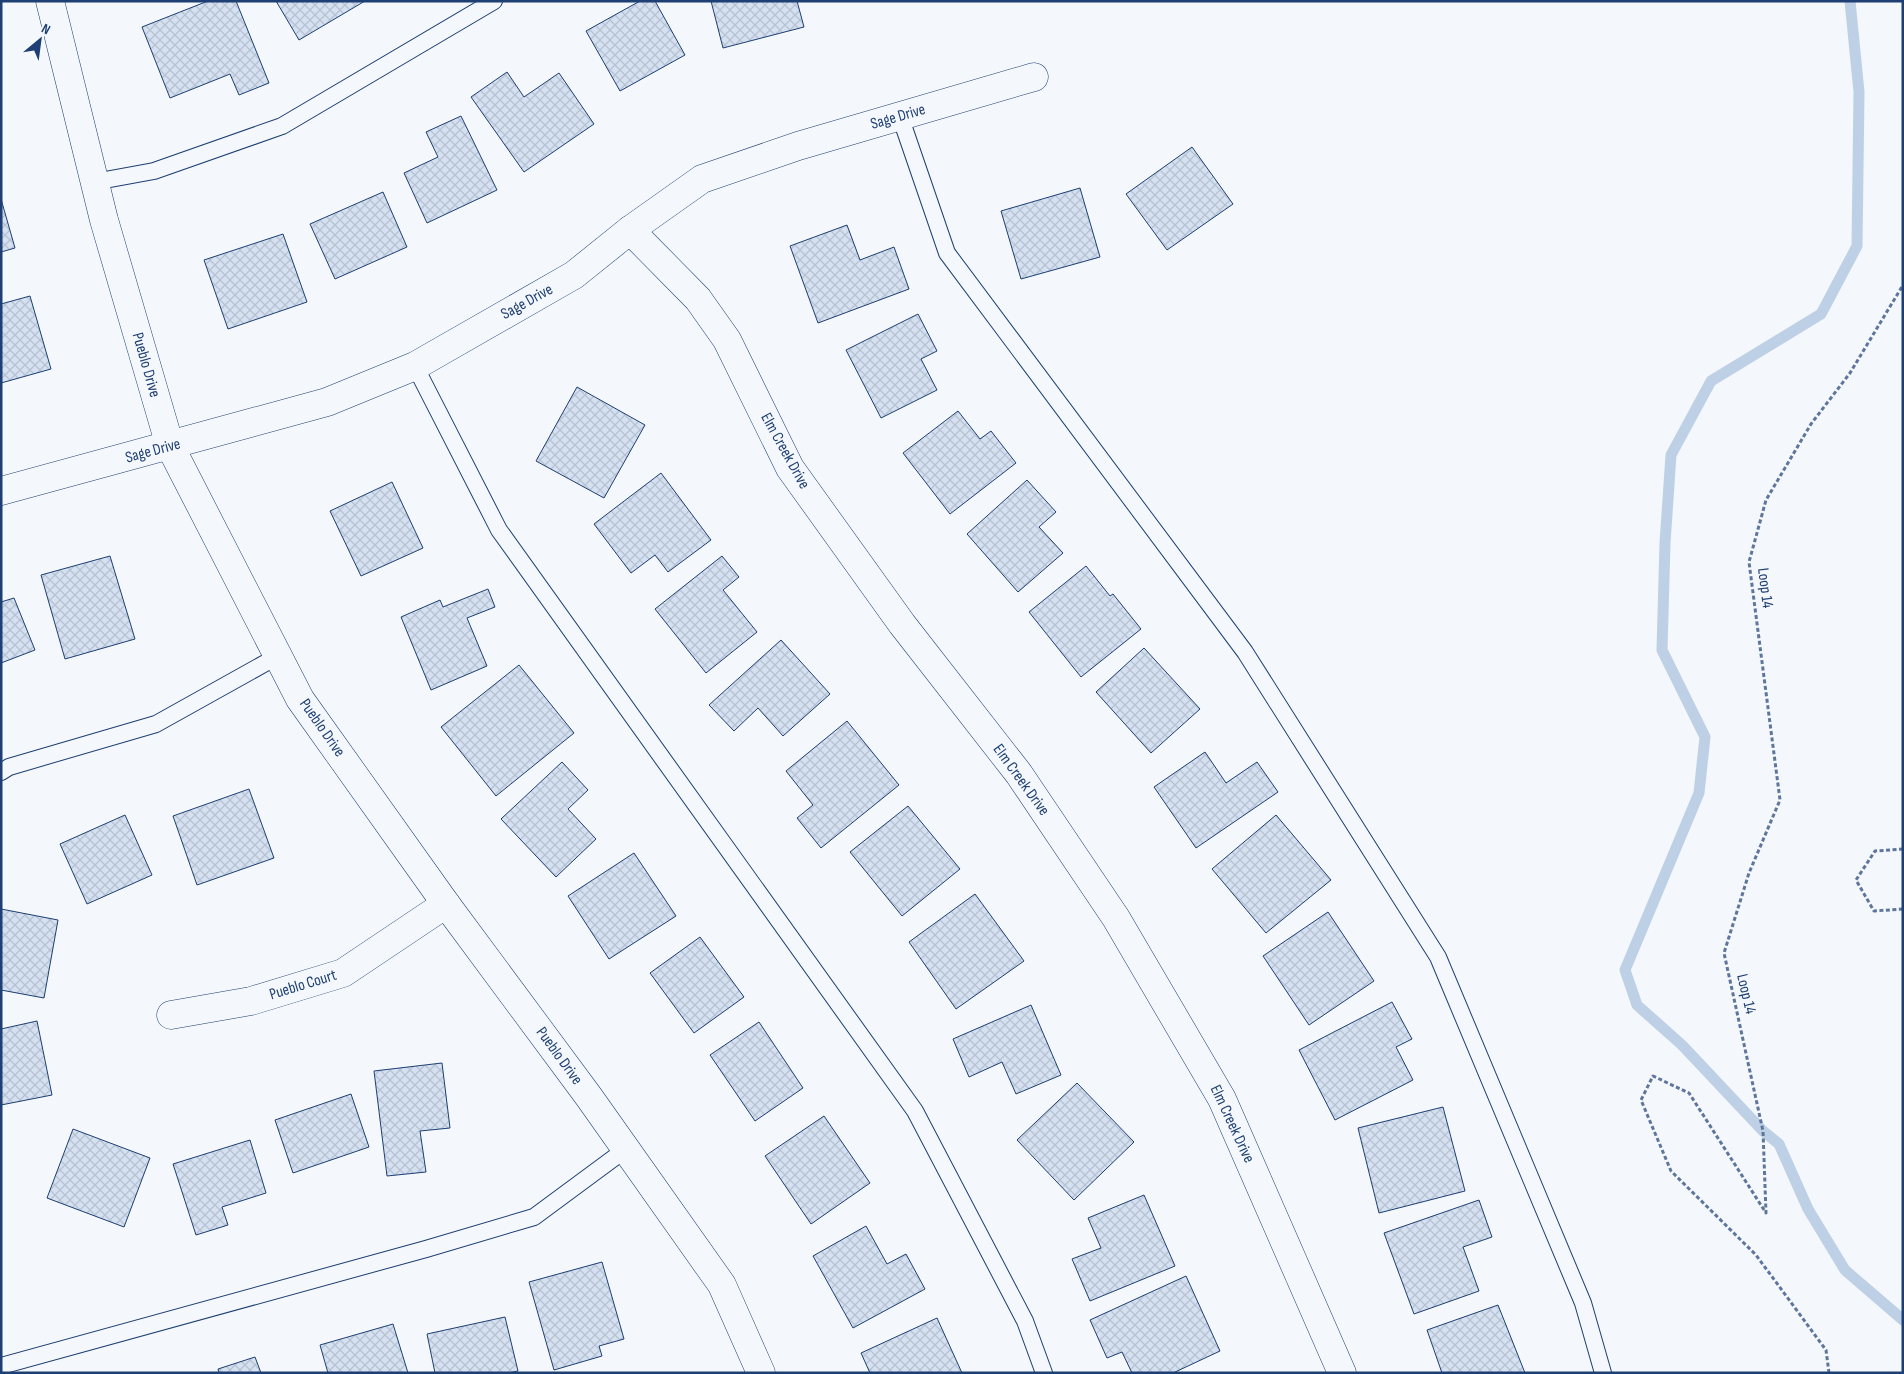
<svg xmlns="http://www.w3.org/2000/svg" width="1904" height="1374" font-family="'Sofia Sans Condensed',sans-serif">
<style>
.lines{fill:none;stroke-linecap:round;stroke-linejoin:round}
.stream{stroke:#bed0e5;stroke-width:11}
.building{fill:url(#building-cross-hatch);stroke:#1d3f73}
.lane-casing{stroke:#1d3f73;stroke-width:18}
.street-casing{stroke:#1d3f73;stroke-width:29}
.path{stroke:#5e769c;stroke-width:3;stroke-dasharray:4 2.5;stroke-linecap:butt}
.lane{stroke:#f4f7fb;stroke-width:16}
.street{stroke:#f4f7fb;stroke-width:28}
.labels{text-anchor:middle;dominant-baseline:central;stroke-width:4;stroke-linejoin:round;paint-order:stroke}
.street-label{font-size:16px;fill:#1d3f73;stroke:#f4f7fb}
</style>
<defs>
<pattern id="building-cross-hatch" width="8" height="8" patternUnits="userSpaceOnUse" patternTransform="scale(1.25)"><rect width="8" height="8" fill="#d5e0f0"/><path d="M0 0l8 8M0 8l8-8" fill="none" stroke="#b6c1d1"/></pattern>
</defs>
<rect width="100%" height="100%" fill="#f4f7fb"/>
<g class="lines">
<!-- stream -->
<polyline class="stream" points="1850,1 1859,92 1857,246 1821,314 1711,381 1671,455 1665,543 1662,650 1705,737 1699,793 1625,970 1637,1005 1682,1045 1763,1131 1779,1144 1808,1209 1845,1270 1903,1320"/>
</g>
<!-- building -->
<g class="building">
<polygon points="208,1 236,1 269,83 239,95 230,74 170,98 142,27"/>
<polygon points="276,1 365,1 299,40"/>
<polygon points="640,1 655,1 685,55 620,91 586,31"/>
<polygon points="711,1 797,1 804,27 723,48"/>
<polygon points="507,72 524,97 559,73 594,124 524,172 471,97"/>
<polygon points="461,116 497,190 427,223 404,173 438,157 426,132"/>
<polygon points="1192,147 1233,204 1167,250 1126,194"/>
<polygon points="1080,188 1100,257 1021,279 1001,211"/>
<polygon points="383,192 407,247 335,279 310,224"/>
<polygon points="1,199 15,248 1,252"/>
<polygon points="847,225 860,260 894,247 909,289 818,323 790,246"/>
<polygon points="283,234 307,302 228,329 204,260"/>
<polygon points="30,296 51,369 1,383 1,304"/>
<polygon points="918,314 937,351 921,359 937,390 881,418 846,350"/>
<polygon points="577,387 645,425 604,498 536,461"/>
<polygon points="958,411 980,439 991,431 1016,463 950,514 903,453"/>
<polygon points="661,473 711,540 668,572 655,555 631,573 594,524"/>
<polygon points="1027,480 1056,512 1039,527 1063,553 1018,592 967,534"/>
<polygon points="392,482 423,548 361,576 330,511"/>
<polygon points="110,556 135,639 65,659 41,575"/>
<polygon points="722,556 739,577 723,590 757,632 706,673 655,609"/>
<polygon points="1086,566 1110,596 1113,594 1141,629 1081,677 1029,612"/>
<polygon points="488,589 495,607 467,618 487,666 431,690 401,617 440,600 443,607"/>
<polygon points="14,598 35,650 1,663 1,602"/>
<polygon points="781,640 830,694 783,736 758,708 734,731 709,705"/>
<polygon points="1144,648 1200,709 1151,753 1096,692"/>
<polygon points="519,665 574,733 496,796 441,727"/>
<polygon points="847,721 899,785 821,848 797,818 813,805 786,771"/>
<polygon points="1205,752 1226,783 1257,762 1278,792 1196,848 1154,787"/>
<polygon points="562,762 588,790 568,809 596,839 556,877 501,819"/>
<polygon points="249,789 274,858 197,885 173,816"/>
<polygon points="908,806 960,869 902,916 850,852"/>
<polygon points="125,815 152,875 87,904 60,844"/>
<polygon points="1276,815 1331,880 1266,933 1212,869"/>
<polygon points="634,853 676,916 609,959 568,896"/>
<polygon points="975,894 1024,961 956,1009 909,942"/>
<polygon points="1,909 58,920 44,998 1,990"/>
<polygon points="1328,912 1374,981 1309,1025 1263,956"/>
<polygon points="700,937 744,997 694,1033 650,973"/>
<polygon points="1392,1002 1412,1039 1396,1047 1413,1080 1335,1120 1299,1050"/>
<polygon points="1031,1005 1061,1075 1016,1094 1002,1062 969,1077 953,1039"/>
<polygon points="37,1021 52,1095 1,1105 1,1029"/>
<polygon points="759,1022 803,1088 755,1121 710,1055"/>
<polygon points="442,1063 450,1128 420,1131 426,1172 387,1176 374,1071"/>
<polygon points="1077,1083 1134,1142 1074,1200 1017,1140"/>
<polygon points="351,1094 369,1147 293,1173 275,1120"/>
<polygon points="1443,1107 1465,1191 1379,1213 1358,1128"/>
<polygon points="824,1116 870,1183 811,1224 765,1156"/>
<polygon points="73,1129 150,1158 124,1227 47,1198"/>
<polygon points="250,1140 266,1193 222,1207 228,1225 196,1235 173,1164"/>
<polygon points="1144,1195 1175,1266 1090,1301 1072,1259 1101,1248 1088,1218"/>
<polygon points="1479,1200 1492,1237 1463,1247 1479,1291 1414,1314 1384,1233"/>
<polygon points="866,1226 887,1264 906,1254 925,1289 853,1328 813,1256"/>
<polygon points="602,1262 624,1339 599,1346 602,1356 554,1370 529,1282"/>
<polygon points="1186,1276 1220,1351 1173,1373 1132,1373 1122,1352 1107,1358 1090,1320"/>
<polygon points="1498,1305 1525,1373 1442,1373 1427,1330"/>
<polygon points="505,1317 518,1371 508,1373 435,1373 427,1334"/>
<polygon points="937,1318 962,1373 870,1373 861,1353"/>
<polygon points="393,1324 408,1373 328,1373 320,1345"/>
<polygon points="255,1357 261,1373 219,1373 218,1369"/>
</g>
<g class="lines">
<!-- lane casing -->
<g class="lane-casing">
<g id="lane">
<polyline points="900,116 947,253 1245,652 1438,957 1583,1303 1603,1373"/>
<polyline points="94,182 154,171 282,126 494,1"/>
<polyline points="415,366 499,530 915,1111 1025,1321 1044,1373"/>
<polyline points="1,772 9,767 156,724 278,656"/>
<polyline points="1,1366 426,1249 534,1217 626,1149"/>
</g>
</g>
<!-- street casing -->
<g class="street-casing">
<g id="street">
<polyline points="50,1 104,220 170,446 300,699 446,904 589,1097 722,1285 761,1373"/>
<polyline points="630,230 698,299 727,340 790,468 902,624 1019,774 1116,918 1222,1099 1342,1373"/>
<polyline points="1,491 327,402 415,366 574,275 630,230 702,179 798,146 1034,77"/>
<polyline points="171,1015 251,1001 343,973 446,904"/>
</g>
</g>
<!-- path -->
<g class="path">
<polyline points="1903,849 1875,851 1856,880 1874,911 1903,909"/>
<polyline points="1829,1373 1826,1350 1756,1255 1671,1171 1641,1100 1653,1076 1689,1093 1766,1213 1763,1131 1724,953 1749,873 1780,800 1749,562 1766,500 1811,424 1850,373 1903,285"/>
</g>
<!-- lane -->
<use href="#lane" class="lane"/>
<!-- street -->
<use href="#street" class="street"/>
</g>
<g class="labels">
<!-- street labels -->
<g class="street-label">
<text transform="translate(898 117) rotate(-16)">Sage Drive</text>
<text transform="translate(527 302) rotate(-29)">Sage Drive</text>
<text transform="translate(146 365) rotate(74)">Pueblo Drive</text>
<text transform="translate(153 451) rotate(-15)">Sage Drive</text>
<text transform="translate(785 451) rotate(61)">Elm Creek Drive</text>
<text transform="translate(1765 588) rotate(83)">Loop 14</text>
<text transform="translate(322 728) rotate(55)">Pueblo Drive</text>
<text transform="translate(1021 780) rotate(54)">Elm Creek Drive</text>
<text transform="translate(303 985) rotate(-17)">Pueblo Court</text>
<text transform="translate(1746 994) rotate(77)">Loop 14</text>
<text transform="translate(559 1056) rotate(54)">Pueblo Drive</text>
<text transform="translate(1232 1124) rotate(65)">Elm Creek Drive</text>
</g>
</g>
<!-- border -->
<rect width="1904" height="1374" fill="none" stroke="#1d3f73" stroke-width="5"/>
<!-- north arrow -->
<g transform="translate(40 40) rotate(29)" stroke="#f4f7fb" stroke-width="4" paint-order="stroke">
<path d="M0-4L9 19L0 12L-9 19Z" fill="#1d3f73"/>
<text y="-8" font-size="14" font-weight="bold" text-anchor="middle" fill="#1d3f73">N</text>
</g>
</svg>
